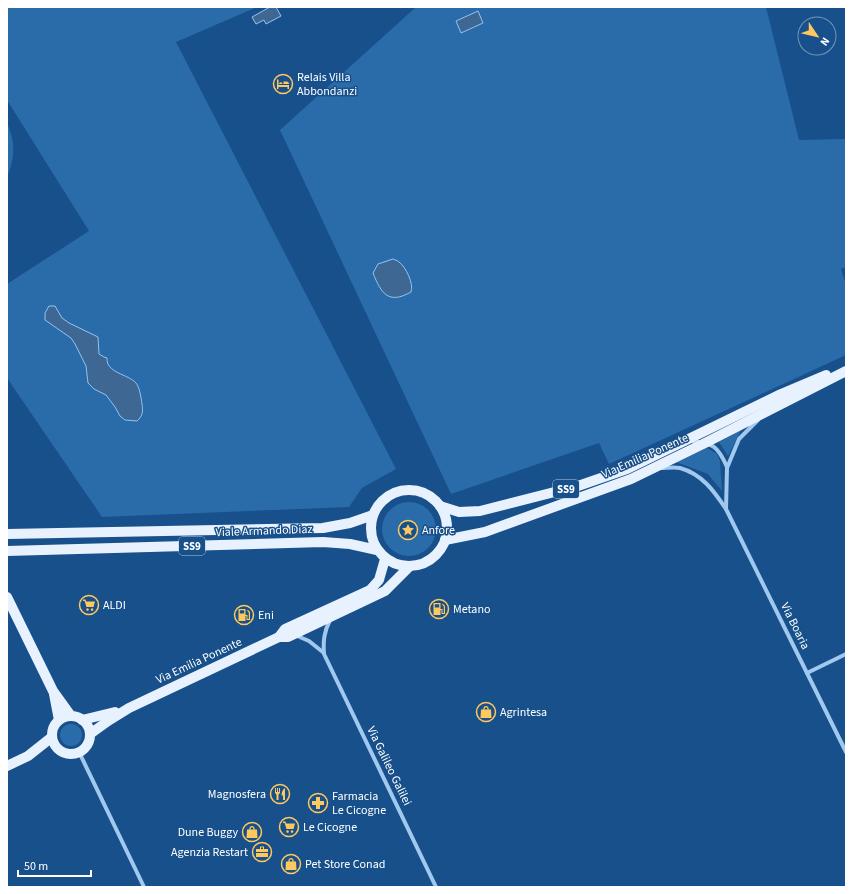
<svg xmlns="http://www.w3.org/2000/svg" width="853" height="894" font-family="'Source Sans 3',sans-serif">
<style>
.green{fill:#2a6baa}
.water{fill:#3e6893;stroke:#93c4f1}
.lines{fill:none;stroke-linecap:round;stroke-linejoin:round}
.street{stroke:#a1c8ef;stroke-width:4}
.primary{stroke:#e8f2ff;stroke-width:10}
.labels{text-anchor:middle;dominant-baseline:central;stroke-width:3;stroke-linejoin:round;paint-order:stroke}
.shield{fill:#17508b;stroke:#b9cadc;stroke-width:1}
.shield-label{font-size:11px;font-weight:bold;fill:#fff}
.poi-label{font-size:12px;fill:#fff;stroke:#17508b;text-anchor:start}
.street-label{font-size:12px;fill:#fff;stroke:#17508b}
</style>
<rect width="100%" height="100%" fill="#17508b"/>
<!-- green -->
<g class="green">
<polygon points="7,7 257,7 176,42 396,469 362,488 349,507 102,517 7,378 7,284 89,231 7,100"/>
<polygon points="416,7 766,7 799,140 846,139 846,267 841,269 846,285 846,355 609,464 599,443 451,494 280,130"/>
<path d="M 7,123 C 16,143 15,158 7,177 Z"/>
<polygon points="741,430 728,456 719,442"/>
<polygon points="707,448 717,454 720,461 722,491 708,474 676,462"/>
<circle cx="409" cy="529" r="27"/>
<circle cx="71" cy="735" r="11"/>
</g>
<!-- water -->
<g class="water">
<polygon points="270,7 276,7 281,16 266,24 264,20 256,24 252,17"/>
<polygon points="478,11 483,23 461,33 456,21"/>
<path d="M 393,259 C 395,260 397,260 399,262 C 406,267 414,284 411,292 C 388,305 381,293 373,273 L 378,264 Z"/>
<path d="M 49,306 L 55,306 L 62,318 L 69,323 L 98,337 L 99,354 L 104,357 L 107,358 C 106,373 128,374 136,383 C 140,388 141,398 142,404 C 143,411 143,416 137,421 L 125,420 L 120,416 L 115,407 L 106,395 L 94,389 L 88,383 L 86,366 L 75,344 L 71,338 L 45,320 L 45,313 Z"/>
</g>
<g class="lines">
<!-- street -->
<g class="street">
<path d="M 691,441 C 713,443 718,446 727,467"/>
<path d="M 661,468 C 667,468 674,467 680,468 C 702,474 714,491 726,509 L 846,752"/>
<polyline points="726,509 727,468 739,439 758,420"/>
<path d="M 330,620 C 324,632 323,641 324,654 L 436,887"/>
<polyline points="295,635 309,641 324,653"/>
<polyline points="807,673 846,654"/>
<polyline points="79,752 144,887"/>
</g>
<!-- primary -->
<g class="primary">
<circle cx="409" cy="528" r="38"/>
<polyline points="440,506 459,512 480,511 578,486 627,469 781,394 826,375"/>
<polyline points="7,534 323,528 350,523 373,515"/>
<polyline points="445,540 485,532 631,479 707,442 846,371"/>
<polyline points="7,551 323,542 350,544 377,550"/>
<polyline points="7,597 53,691 71,716"/>
<polyline points="279,637 285,629 370,590 379,580 385,559"/>
<polyline points="54,694 59,720"/>
<circle cx="71" cy="735" r="19"/>
<polyline points="82,720 115,712"/>
<polyline points="90,734 108,721 129,708 279,637 288,637 385,591 409,567"/>
<polyline points="7,766 28,756 52,737"/>
</g>
</g>
<!-- icons -->
<defs>
<g id="hotel-ring" transform="scale(1)"><circle r="9.5" fill="#17508b" stroke="#ffc85e" stroke-width="1.5"/><path d="M-6-4.5h1.5V1H6V5H4.5V3h-9V5H-6ZM-4 0a1.8 1.8 0 1 1 3.6 0ZM.5 0V-2.5h3Q6-2.5 6 0Z" fill="#ffc85e"/></g>
<g id="sight-ring" transform="scale(1)"><circle r="9.5" fill="#17508b" stroke="#ffc85e" stroke-width="1.5"/><path d="M0-6L1.8-2.2L6-1.7L2.9 1.2L3.7 5.4L0 3.3L-3.7 5.4L-2.9 1.2L-6-1.7L-1.8-2.2Z" fill="#ffc85e"/></g>
<g id="supermarket-ring" transform="scale(1)"><circle r="9.5" fill="#17508b" stroke="#ffc85e" stroke-width="1.5"/><path d="M-6-5.5h2.5l.6 2H6L4.5 2H-2.5L-4.4-4H-6ZM-1.5 3.2a1.3 1.3 0 1 0 .1 0ZM3 3.2a1.3 1.3 0 1 0 .1 0Z" fill="#ffc85e"/></g>
<g id="fuel-ring" transform="scale(1)"><circle r="9.5" fill="#17508b" stroke="#ffc85e" stroke-width="1.5"/><path d="M-5.5-6h7V0h2V4h1.3V-2.5L3-4.5l.8-.8L6-3V5H2.5V1h-1V6h-7ZM-4.2-4.7v3.2H.2V-4.7Z" fill="#ffc85e"/></g>
<g id="shop-ring" transform="scale(1)"><circle r="9.5" fill="#17508b" stroke="#ffc85e" stroke-width="1.5"/><path d="M-5-2.5h2.3a2.7 3.5 0 0 1 5.4 0H5L5.5 6h-11ZM-1.5-2.5h3a1.5 2.3 0 0 0-3 0Z" fill="#ffc85e"/></g>
<g id="restaurant-ring" transform="scale(1)"><circle r="9.5" fill="#17508b" stroke="#ffc85e" stroke-width="1.5"/><path d="M-5-6h1v4h1v-4h1v4h1v-4h1v5L-1.5 .5V6h-2V.5L-5-1ZM5-6V6H3V1.5H1.5Q1.5-4 5-6Z" fill="#ffc85e"/></g>
<g id="pharmacy-ring" transform="scale(1)"><circle r="9.5" fill="#17508b" stroke="#ffc85e" stroke-width="1.5"/><path d="M-2-6h4v4h4v4h-4v4h-4v-4h-4v-4h4Z" fill="#ffc85e"/></g>
<g id="office-ring" transform="scale(1)"><circle r="9.5" fill="#17508b" stroke="#ffc85e" stroke-width="1.5"/><path d="M-6-3h4V-5.5h4V-3h4V5H-6ZM-1-4.5V-3h2v-1.5ZM-6 0V1H6V0Z" fill="#ffc85e"/></g>
</defs>
<g fill-rule="evenodd">
<use href="#hotel-ring" x="283" y="84"/>
<use href="#sight-ring" x="408" y="530"/>
<use href="#supermarket-ring" x="89" y="605"/>
<use href="#fuel-ring" x="439" y="609"/>
<use href="#fuel-ring" x="244" y="615"/>
<use href="#shop-ring" x="486" y="712"/>
<use href="#restaurant-ring" x="280" y="794"/>
<use href="#pharmacy-ring" x="318" y="803"/>
<use href="#supermarket-ring" x="289" y="827"/>
<use href="#shop-ring" x="252" y="832"/>
<use href="#office-ring" x="262" y="852"/>
<use href="#shop-ring" x="291" y="864"/>
</g>
<g class="labels">
<!-- shield labels -->
<g class="shield">
<rect x="553" y="480" width="26" height="18" rx="3"/>
<rect x="179" y="537" width="26" height="18" rx="3"/>
</g>
<g class="shield-label">
<text x="566" y="489">SS9</text>
<text x="192" y="546">SS9</text>
</g>
<!-- poi labels -->
<g class="poi-label">
<text x="297" y="77">Relais Villa<tspan x="297" dy="14">Abbondanzi</tspan></text>
<text x="422" y="530">Anfore</text>
<text x="103" y="605">ALDI</text>
<text x="453" y="609">Metano</text>
<text x="258" y="615">Eni</text>
<text x="500" y="712">Agrintesa</text>
<text x="266" y="794" text-anchor="end">Magnosfera</text>
<text x="332" y="796">Farmacia<tspan x="332" dy="14">Le Cicogne</tspan></text>
<text x="303" y="827">Le Cicogne</text>
<text x="238" y="832" text-anchor="end">Dune Buggy</text>
<text x="248" y="852" text-anchor="end">Agenzia Restart</text>
<text x="305" y="864">Pet Store Conad</text>
</g>
<!-- street labels -->
<g class="street-label">
<text transform="translate(645 456) rotate(-24)">Via Emilia Ponente</text>
<text transform="translate(264 531) rotate(-2)">Viale Armando Diaz</text>
<text transform="translate(795 626) rotate(64)">Via Boaria</text>
<text transform="translate(199 661) rotate(-25)">Via Emilia Ponente</text>
<text transform="translate(389 766) rotate(64)">Via Galileo Galilei</text>
</g>
</g>
<!-- border -->
<rect width="853" height="894" fill="none" stroke="#ffffff" stroke-width="16"/>
<!-- north arrow -->
<g transform="translate(817 36) rotate(125)"><circle r="19" fill="#17508b" stroke="#7496b9"/>
<path d="M0-3L7 15L0 10L-7 15Z" fill="#ffc85e"/>
<text y="-6" font-size="11" font-weight="bold" text-anchor="middle" fill="#ffffff">N</text>
</g>
<!-- scale -->
<path d="M18 870v6h73v-6" fill="none" stroke="#ffffff" stroke-width="2"/>
<text x="24" y="870" font-size="12" fill="#ffffff" stroke="#17508b" stroke-width="3" paint-order="stroke">50 m</text>
</svg>
